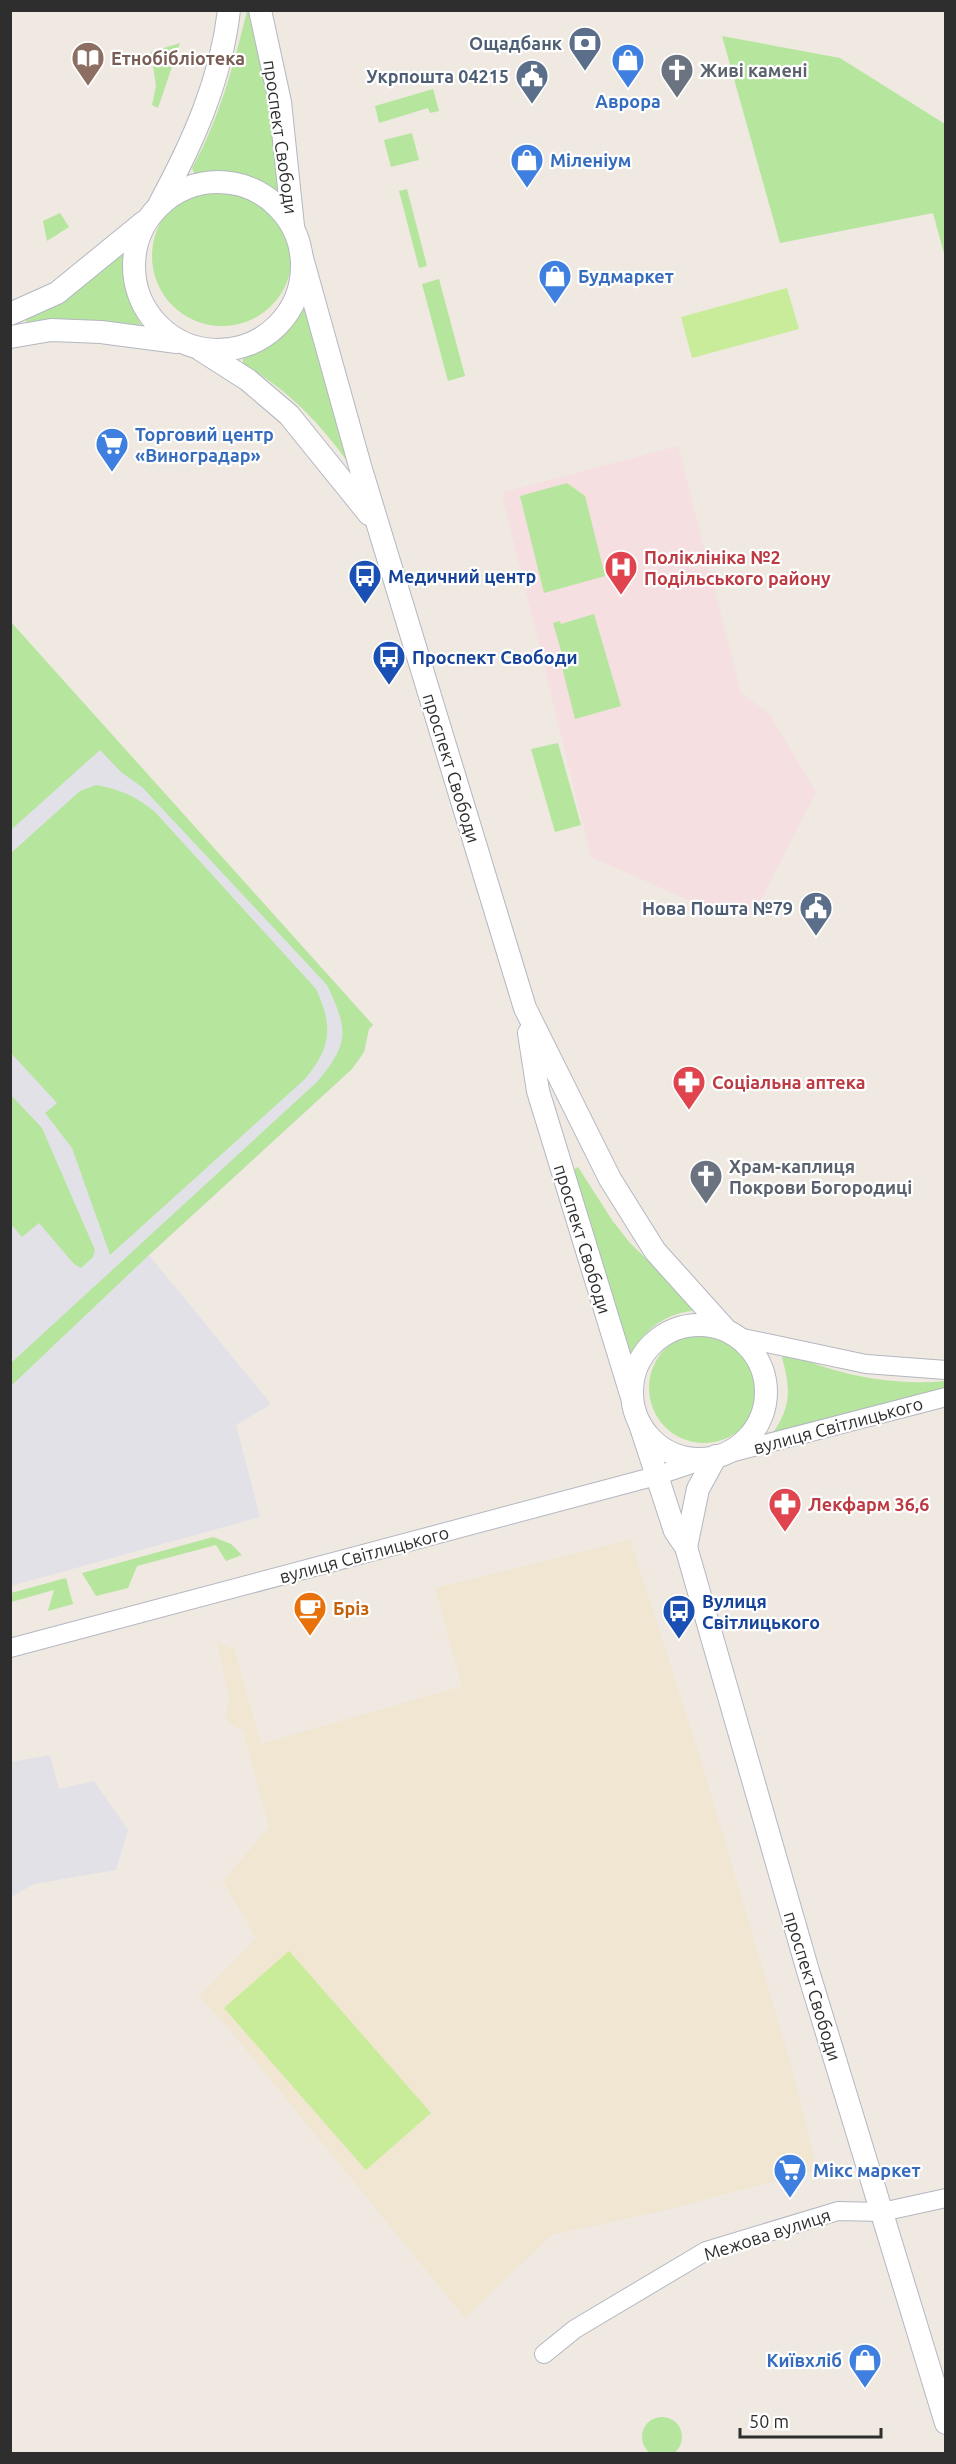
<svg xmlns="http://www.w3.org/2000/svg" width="956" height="2464" font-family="Ubuntu,sans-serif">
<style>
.industrial{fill:#e3e1e8}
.education{fill:#f0e6d1}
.medical{fill:#f5dfe0}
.green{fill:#b6e59e}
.pitch{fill:#c9ec9a}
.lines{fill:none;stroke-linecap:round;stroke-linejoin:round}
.minor-casing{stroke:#b4b7c1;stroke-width:20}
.tertiary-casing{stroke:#b4b7c1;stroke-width:24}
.minor{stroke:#fff;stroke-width:18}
.tertiary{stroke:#fff;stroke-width:22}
.labels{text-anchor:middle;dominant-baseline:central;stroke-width:4.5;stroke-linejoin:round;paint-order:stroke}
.service-label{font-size:18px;font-weight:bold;fill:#4e5e75;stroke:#fff;text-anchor:end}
.education-label{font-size:18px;font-weight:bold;fill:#785e54;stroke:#fff;text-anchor:start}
.worship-label{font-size:18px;font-weight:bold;fill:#5b616d;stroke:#fff;text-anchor:start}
.shop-label{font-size:18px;font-weight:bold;fill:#366cbe;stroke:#fff;text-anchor:start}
.street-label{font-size:18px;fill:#2e2e2e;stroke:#fff}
.health-label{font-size:18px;font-weight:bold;fill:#be3a42;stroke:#fff;text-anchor:start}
.transit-label{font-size:18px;font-weight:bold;fill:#164399;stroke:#fff;text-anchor:start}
.food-label{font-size:18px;font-weight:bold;fill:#c56008;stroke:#fff;text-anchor:start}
</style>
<rect width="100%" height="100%" fill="#efe9e1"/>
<!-- industrial -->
<g class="industrial">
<polygon points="10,622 373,1025 369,1029 364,1052 352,1069 149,1255 271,1404 236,1425 260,1517 11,1586"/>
<polygon points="50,1755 59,1789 94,1781 128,1830 116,1870 34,1884 11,1897 11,1762"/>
</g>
<!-- education -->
<polygon class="education" points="630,1540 699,1754 791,2065 817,2170 662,2211 551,2235 465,2318 226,2025 199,1997 256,1938 223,1881 269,1827 243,1730 233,1726 225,1715 230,1699 217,1643 234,1649 261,1744 462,1686 435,1588"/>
<!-- medical -->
<polygon class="medical" points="678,446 741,693 769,713 816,792 753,915 724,916 591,857 503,499 504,492"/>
<!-- green -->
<g class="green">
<path d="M 247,11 L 256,11 L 283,198 C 257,175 229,166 195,175 L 192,168 C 219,120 234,64 247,11 Z"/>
<polygon points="722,36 840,58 945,124 945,257 933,213 780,243"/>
<polygon points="180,43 158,108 152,105 156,86 151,52"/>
<polygon points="433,89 439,111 430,113 428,108 379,123 375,106"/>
<polygon points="412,133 419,160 391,167 384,140"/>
<circle cx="222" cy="256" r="70"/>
<polygon points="407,189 427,266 419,268 399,191"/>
<polygon points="60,213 69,227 47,241 43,221"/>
<path d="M 129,244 C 120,281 125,295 143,328 L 28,326 L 24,316 Z"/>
<polygon points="439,279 465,376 448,381 422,284"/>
<path d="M 303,306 L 307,307 L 355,472 C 324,428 291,391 243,364 L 243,357 C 272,347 286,331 303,306 Z"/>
<polygon points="567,483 585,496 605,576 544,593 520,496"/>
<polygon points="594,614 621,706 575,719 561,663 564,661 553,623 560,621 561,624"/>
<path d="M 11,622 L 373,1025 L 369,1029 L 364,1052 L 352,1069 L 149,1255 L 11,1386 L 11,1363 L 318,1081 C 350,1042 348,1030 327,985 L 142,787 L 121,772 L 100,750 L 11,830 Z"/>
<polygon points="558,743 581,825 555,832 531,749"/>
<path d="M 96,785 C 120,789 138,797 156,813 L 316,989 C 333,1026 332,1047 305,1079 L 110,1255 L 72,1148 L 45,1113 L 57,1103 L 10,1052 L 11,853 L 80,791 Z"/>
<polygon points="10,1094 42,1128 95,1250 93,1257 81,1268 74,1264 39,1223 22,1237 11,1224"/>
<path d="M 578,1167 L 612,1220 L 630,1243 L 698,1310 C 667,1313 646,1327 630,1354 L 570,1172 Z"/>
<circle cx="704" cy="1388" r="55"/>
<path d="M 786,1351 C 832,1375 894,1386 945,1381 L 945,1390 L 773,1433 C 791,1407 791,1389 782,1358 Z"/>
<polygon points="213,1537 231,1544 242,1555 226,1561 216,1545 137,1566 128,1588 96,1596 82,1573"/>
<polygon points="66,1578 73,1604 48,1611 54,1590 11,1602 11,1593"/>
<circle cx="662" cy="2437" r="20"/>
</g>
<!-- pitch -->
<g class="pitch">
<polygon points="787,288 799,329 692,358 681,317"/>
<polygon points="289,1951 431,2113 366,2170 224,2008"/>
</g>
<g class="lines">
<!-- minor casing -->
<g class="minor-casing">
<g id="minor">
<polyline points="738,1337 866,1364 946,1370"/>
<polyline points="730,1453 946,1397"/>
<polyline points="10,1648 656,1476 716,1456"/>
<polyline points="544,2354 575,2329 706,2251 838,2211 882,2212 946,2198"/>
</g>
</g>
<!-- tertiary casing -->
<g class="tertiary-casing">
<g id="tertiary">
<polyline points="260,10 280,102 293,226"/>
<circle cx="218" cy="266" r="84"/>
<path d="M 160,203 C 193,142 221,80 229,10"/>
<polyline points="302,258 360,466 525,1008 610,1179 655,1251 726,1330"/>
<polyline points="10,314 57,293 144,222"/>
<polyline points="10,337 51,330 101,332 177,342"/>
<polyline points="201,350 248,380 289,415 369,514"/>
<polyline points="529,1033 538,1091 631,1394"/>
<circle cx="699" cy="1392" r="67"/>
<polyline points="640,1424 675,1531 686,1547 808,1971 946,2423"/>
<polyline points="686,1547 698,1489 716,1456"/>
</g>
</g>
<!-- minor -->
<use href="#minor" class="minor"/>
<!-- tertiary -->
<use href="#tertiary" class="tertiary"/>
</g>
<!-- icons -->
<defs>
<g id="bank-pin" transform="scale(1.725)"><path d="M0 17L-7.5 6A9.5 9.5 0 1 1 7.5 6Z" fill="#5c6f8a" stroke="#fff"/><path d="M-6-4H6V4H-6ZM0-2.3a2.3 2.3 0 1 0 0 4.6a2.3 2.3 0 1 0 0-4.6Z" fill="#fff"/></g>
<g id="library-pin" transform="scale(1.725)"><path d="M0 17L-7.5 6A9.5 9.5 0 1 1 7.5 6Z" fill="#8d6e63" stroke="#fff"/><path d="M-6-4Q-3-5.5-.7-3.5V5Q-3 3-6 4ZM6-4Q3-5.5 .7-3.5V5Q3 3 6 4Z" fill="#fff"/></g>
<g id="shop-pin" transform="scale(1.725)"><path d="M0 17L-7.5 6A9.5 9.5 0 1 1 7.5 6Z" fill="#3f7fe0" stroke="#fff"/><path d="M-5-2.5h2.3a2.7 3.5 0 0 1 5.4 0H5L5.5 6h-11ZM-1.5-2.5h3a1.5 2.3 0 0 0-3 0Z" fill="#fff"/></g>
<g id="church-pin" transform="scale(1.725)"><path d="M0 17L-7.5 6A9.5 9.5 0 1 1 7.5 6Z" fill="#6b7280" stroke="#fff"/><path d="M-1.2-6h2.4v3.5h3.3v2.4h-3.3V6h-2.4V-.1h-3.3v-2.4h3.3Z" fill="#fff"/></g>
<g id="civic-pin" transform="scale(1.725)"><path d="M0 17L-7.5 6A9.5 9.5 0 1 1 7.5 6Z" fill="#5c6f8a" stroke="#fff"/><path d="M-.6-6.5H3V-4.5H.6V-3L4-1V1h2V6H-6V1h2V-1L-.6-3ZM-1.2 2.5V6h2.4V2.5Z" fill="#fff"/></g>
<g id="supermarket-pin" transform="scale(1.725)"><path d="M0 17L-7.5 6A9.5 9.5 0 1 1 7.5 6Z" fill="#3f7fe0" stroke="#fff"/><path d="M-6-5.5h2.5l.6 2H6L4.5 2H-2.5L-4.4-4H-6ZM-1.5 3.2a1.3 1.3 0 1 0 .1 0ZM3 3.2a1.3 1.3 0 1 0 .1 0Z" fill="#fff"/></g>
<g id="hospital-pin" transform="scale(1.725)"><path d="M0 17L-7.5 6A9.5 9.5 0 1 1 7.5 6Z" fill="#e0444e" stroke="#fff"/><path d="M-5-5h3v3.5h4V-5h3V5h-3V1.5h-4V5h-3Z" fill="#fff"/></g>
<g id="bus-pin" transform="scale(1.725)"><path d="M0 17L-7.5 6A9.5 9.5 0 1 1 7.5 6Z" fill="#1a4fb4" stroke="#fff"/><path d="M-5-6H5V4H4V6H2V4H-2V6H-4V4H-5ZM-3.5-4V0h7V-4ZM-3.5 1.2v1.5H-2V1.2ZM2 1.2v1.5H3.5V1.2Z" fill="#fff"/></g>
<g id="pharmacy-pin" transform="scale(1.725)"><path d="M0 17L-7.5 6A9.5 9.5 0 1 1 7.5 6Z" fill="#e0444e" stroke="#fff"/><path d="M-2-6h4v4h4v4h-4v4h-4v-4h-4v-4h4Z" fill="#fff"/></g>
<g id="cafe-pin" transform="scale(1.725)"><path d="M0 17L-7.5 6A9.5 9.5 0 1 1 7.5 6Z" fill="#e8710a" stroke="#fff"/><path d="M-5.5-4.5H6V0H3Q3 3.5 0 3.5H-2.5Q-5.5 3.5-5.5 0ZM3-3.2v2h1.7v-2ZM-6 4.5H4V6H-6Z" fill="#fff"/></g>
</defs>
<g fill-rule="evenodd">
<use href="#bank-pin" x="585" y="43"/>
<use href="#library-pin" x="88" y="58"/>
<use href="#shop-pin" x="628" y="60"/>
<use href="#church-pin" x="677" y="70"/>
<use href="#civic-pin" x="532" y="76"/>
<use href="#shop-pin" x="527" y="160"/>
<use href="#shop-pin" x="555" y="276"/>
<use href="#supermarket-pin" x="112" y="444"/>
<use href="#hospital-pin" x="621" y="567"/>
<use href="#bus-pin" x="365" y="576"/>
<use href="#bus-pin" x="389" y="657"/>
<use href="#civic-pin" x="816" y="908"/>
<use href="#pharmacy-pin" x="689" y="1082"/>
<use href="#church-pin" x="706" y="1176"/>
<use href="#pharmacy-pin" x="785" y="1504"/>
<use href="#cafe-pin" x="310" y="1608"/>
<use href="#bus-pin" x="679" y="1611"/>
<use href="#supermarket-pin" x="790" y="2170"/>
<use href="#shop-pin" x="865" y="2360"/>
</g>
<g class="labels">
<!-- service labels -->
<g class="service-label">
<text x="562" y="43">Ощадбанк</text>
<text x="509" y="76">Укрпошта 04215</text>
<text x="793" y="908">Нова Пошта №79</text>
</g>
<!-- education labels -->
<g class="education-label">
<text x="111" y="58">Етнобібліотека</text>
</g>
<!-- worship labels -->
<g class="worship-label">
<text x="700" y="70">Живі камені</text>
<text x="729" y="1166">Храм-каплиця<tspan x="729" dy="21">Покрови Богородиці</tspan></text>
</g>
<!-- shop labels -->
<g class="shop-label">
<text x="628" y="101" text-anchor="middle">Аврора</text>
<text x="550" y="160">Міленіум</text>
<text x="578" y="276">Будмаркет</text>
<text x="135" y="434">Торговий центр<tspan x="135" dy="21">«Виноградар»</tspan></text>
<text x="813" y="2170">Мікс маркет</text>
<text x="842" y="2360" text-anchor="end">Київхліб</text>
</g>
<!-- street labels -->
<g class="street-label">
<text transform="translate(281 137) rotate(82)">проспект Свободи</text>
<text transform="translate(452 768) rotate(73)">проспект Свободи</text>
<text transform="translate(583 1239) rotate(73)">проспект Свободи</text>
<text transform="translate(838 1425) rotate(-15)">вулиця Світлицького</text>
<text transform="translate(364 1554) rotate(-15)">вулиця Світлицького</text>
<text transform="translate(813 1986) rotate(73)">проспект Свободи</text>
<text transform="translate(767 2234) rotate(-18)">Межова вулиця</text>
</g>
<!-- health labels -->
<g class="health-label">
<text x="644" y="557">Поліклініка №2<tspan x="644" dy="21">Подільського району</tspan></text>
<text x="712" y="1082">Соціальна аптека</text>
<text x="808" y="1504">Лекфарм 36,6</text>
</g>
<!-- transit labels -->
<g class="transit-label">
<text x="388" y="576">Медичний центр</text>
<text x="412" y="657">Проспект Свободи</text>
<text x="702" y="1601">Вулиця<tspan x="702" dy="21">Світлицького</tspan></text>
</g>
<!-- food labels -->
<g class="food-label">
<text x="333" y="1608">Бріз</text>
</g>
</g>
<!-- border -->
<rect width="956" height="2464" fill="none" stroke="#2e2e2e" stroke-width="24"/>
<!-- scale -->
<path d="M740 2428v9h141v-9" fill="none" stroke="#2e2e2e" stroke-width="3"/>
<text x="749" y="2428" font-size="18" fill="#2e2e2e" stroke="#ffffff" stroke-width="4.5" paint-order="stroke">50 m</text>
</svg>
